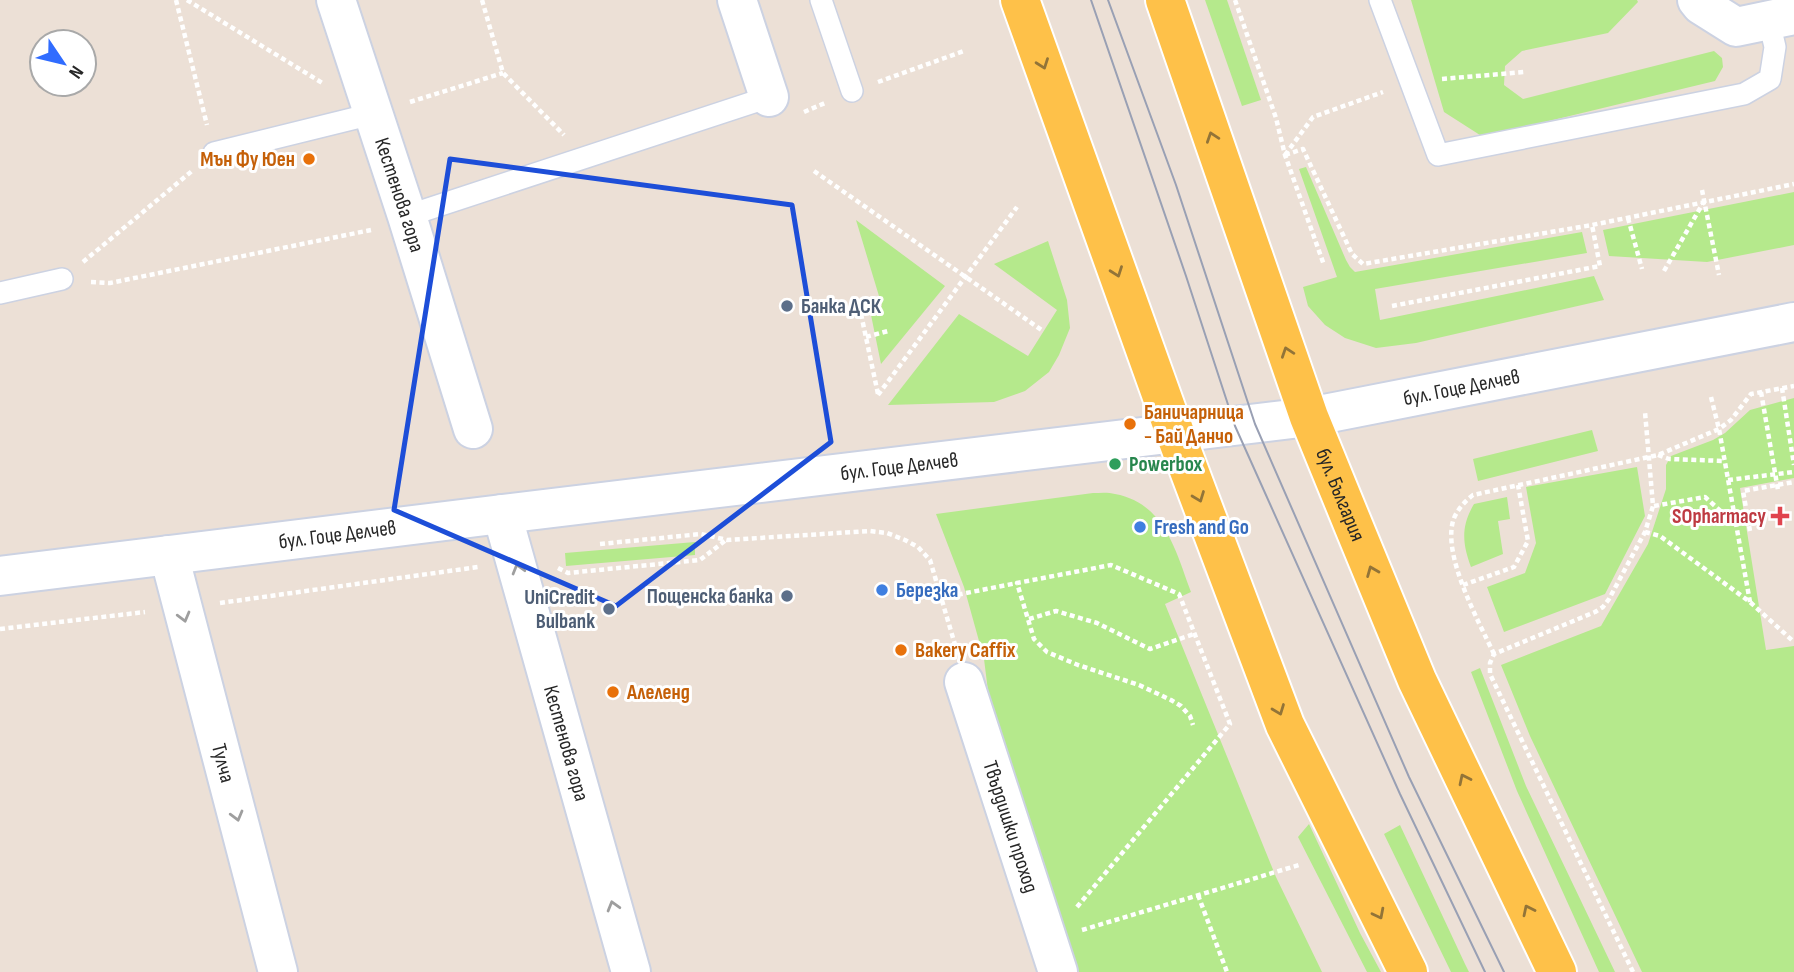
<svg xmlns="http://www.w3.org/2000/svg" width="1794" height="972" font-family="'Sofia Sans Condensed',sans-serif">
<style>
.green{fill:#b5e98c}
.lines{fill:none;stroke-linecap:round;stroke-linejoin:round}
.service-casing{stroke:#ccd2e2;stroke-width:24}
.minor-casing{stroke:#ccd2e2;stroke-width:42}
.tertiary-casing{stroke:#ccd2e2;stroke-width:42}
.primary-casing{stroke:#fff;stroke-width:42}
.path{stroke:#fff;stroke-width:4.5;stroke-dasharray:5 3.5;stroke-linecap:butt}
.service{stroke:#fff;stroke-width:21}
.minor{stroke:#fff;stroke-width:38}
.tertiary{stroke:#fff;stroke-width:38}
.primary{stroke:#fec149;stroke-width:38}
.tram{stroke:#99a0b4;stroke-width:2}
.oneway{stroke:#927438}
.oneway2{stroke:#9e9e9e}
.marked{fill:none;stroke:#1d4ed8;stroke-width:5;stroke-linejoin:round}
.food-dot{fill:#e8710a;stroke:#fff;stroke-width:2.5}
.service-dot{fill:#5c6f8a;stroke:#fff;stroke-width:2.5}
.leisure-dot{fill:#2e9e5b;stroke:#fff;stroke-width:2.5}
.health-dot{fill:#e0444e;stroke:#fff;stroke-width:2.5}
.shop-dot{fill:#3f7fe0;stroke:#fff;stroke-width:2.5}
.labels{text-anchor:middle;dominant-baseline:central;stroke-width:6;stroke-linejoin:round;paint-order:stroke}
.food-label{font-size:21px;font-weight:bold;fill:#c56008;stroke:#fff;text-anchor:start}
.street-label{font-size:21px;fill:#272727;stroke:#fff}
.service-label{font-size:21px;font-weight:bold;fill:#4e5e75;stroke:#fff;text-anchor:end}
.leisure-label{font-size:21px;font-weight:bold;fill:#27864d;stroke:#fff;text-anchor:start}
.health-label{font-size:21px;font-weight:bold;fill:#be3a42;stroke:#fff;text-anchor:end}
.shop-label{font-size:21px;font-weight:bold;fill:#366cbe;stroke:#fff;text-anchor:start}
</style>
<rect width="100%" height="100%" fill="#ece0d6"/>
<!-- green -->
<g class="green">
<polygon points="1205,0 1227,0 1261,100 1242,106"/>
<polygon points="1411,0 1637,0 1638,2 1608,33 1522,51 1505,66 1504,85 1523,99 1714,51 1722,58 1723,67 1715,81 1483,137 1444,112"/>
<polygon points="1306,167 1346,260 1350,267 1355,272 1582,232 1587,253 1375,289 1380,320 1594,276 1604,300 1416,343 1376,348 1345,338 1325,325 1308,306 1303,287 1337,277 1299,169"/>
<polygon points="1794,192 1794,245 1707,262 1609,256 1603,230"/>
<polygon points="856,220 945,286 881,364 870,310 882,306"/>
<polygon points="1048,241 1067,300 1070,328 1059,355 1049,372 1025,391 994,402 888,405 959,314 1028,356 1057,310 994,264"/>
<polygon points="1794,398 1794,478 1740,488 1766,650 1794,646 1794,972 1642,972 1530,736 1501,665 1601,626 1648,544 1666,489 1666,465 1671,456 1713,440 1725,433 1750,410"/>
<polygon points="1592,430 1598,451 1478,481 1473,459"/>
<polygon points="1637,467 1645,516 1605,594 1504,632 1487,587 1525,573 1536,543 1526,487"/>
<path d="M 1093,493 C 1100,493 1108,492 1115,494 C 1165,503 1176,552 1191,592 L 1165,604 L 1276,877 L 1322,972 L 1072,972 L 991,715 L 984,659 L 964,587 L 936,514 Z"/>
<path d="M 1507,497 L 1510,519 L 1498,521 L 1503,554 L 1471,567 C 1462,543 1461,526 1474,504 Z"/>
<polygon points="695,542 695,555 566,566 565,553"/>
<polygon points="1480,668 1526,786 1615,972 1599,972 1517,791 1471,672"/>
<polygon points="1309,824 1360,933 1381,972 1367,972 1298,837"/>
<polygon points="1400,825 1465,964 1469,972 1451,972 1384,834"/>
</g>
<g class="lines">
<!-- service casing -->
<g class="service-casing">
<g id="service">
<polyline points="821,0 852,91"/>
<polyline points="1380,0 1438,155 1744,94 1770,79 1775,47 1769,21"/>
<polyline points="214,153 372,114"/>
<polyline points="407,216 769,97"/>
<polyline points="0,293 62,279"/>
</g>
</g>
<!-- minor casing -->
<g class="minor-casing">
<g id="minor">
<path id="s1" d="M 336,0 L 407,216 L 473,429"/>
<polyline points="737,0 769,97"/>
<polyline points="1697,0 1701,5 1736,27 1794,15"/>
<path id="s2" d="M 502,514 L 631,972"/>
<path id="s3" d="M 169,555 L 278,972"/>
<path id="s4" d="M 964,682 L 1058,972"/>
</g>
</g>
<!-- tertiary casing -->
<g class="tertiary-casing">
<g id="tertiary">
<path id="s5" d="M 0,576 L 502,514 L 1309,417 L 1794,322"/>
</g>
</g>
<!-- primary casing -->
<g class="primary-casing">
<g id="primary">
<polyline points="1020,0 1175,433 1285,725 1408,972"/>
<path id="s6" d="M 1165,0 L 1309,417 L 1354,527 L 1417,680 L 1557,972"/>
</g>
</g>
<!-- path -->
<g class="path">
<polyline points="176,0 207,125"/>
<polyline points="187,0 324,84"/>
<polyline points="482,0 503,73 564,135"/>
<polyline points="1235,0 1276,118 1285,155 1324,265"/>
<polyline points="1442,79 1524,72"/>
<polyline points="878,82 964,51"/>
<polyline points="410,102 503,73"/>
<polyline points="804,112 825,103"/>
<polyline points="1285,155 1303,149 1352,254 1363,264 1592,225 1794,184"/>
<polyline points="1285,155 1313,117 1383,92"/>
<polyline points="814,171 1043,331"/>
<polyline points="1702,190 1719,275"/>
<polyline points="1628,218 1642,269"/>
<polyline points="83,262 192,171"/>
<polyline points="1664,271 1703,203"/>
<polyline points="91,282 110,283 371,230"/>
<polyline points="1392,306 1600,266 1592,225"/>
<polyline points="861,314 878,394"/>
<polyline points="866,337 888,331"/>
<polyline points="1782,388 1794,465"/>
<polyline points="1761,392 1778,490"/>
<polyline points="878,395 1017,207"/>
<polyline points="1711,397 1719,429 1750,602"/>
<polyline points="1658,455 1669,459 1725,461"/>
<polyline points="1728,480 1794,472"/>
<polyline points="1654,506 1705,497 1735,524"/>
<polyline points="1750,531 1743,491 1794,482"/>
<polyline points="1645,532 1660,536 1750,602 1794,642"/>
<polyline points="600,544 701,534 727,540 870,531 887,533 905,540 918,547 930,560 956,648"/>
<polyline points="558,568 568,573 700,560 726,540"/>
<polyline points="1463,585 1514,567 1528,541 1518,485"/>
<polyline points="941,598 1017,583"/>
<polyline points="220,603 478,567"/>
<polyline points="1029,619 1056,611 1097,623 1150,649 1194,634"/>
<polyline points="0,629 145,612"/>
<path d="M 1494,654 C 1478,620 1443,557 1453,521 C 1456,511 1465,501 1473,495 L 1658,455 L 1719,429 L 1731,420 L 1751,394 L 1794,386"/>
<polyline points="1198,895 1227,972"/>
<polyline points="1077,907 1230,724 1179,594 1111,565 1017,583 1034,639 1047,652 1078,665 1139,685 1171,700 1181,706 1190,716 1193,725"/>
<polyline points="1082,930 1299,865"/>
<polyline points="1633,972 1490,674 1490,663 1494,654 1595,612 1603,607 1609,599 1645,532 1653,506 1645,412"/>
</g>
<!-- service -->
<use href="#service" class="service"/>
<!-- minor -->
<use href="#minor" class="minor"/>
<!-- tertiary -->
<use href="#tertiary" class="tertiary"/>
<!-- primary -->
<use href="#primary" class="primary"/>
<!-- tram -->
<g class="tram">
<polyline points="1091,0 1186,276 1235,426 1400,794 1485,972"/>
<polyline points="1108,0 1176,185 1255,424 1409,777 1504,972"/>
</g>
</g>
<!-- one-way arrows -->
<defs><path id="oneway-chevron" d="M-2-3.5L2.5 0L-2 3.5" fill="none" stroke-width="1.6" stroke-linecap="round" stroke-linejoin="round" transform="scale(1.75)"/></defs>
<g class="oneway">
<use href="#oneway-chevron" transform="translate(1043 64) rotate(70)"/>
<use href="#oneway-chevron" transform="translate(1212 137) rotate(-109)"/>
<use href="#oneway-chevron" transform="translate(1117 272) rotate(70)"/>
<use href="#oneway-chevron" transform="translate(1287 352) rotate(-109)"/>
<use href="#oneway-chevron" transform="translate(1199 497) rotate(69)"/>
<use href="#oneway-chevron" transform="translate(1372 571) rotate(-112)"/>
<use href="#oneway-chevron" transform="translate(1279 710) rotate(69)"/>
<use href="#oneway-chevron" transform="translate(1464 779) rotate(-116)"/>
<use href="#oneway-chevron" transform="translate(1528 910) rotate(-116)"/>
<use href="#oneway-chevron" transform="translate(1379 914) rotate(63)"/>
</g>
<g class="oneway2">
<use href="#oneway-chevron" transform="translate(518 569) rotate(-106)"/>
<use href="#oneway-chevron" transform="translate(184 617) rotate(75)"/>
<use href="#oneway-chevron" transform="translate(237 816) rotate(75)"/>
<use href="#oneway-chevron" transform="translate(613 906) rotate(-106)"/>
</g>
<!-- marked area -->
<path class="marked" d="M 450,159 L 792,205 L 831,442 L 616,606 L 394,510 Z"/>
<!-- markers -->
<g class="food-dot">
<circle cx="309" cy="159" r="7"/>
<circle cx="1130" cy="424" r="7"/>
<circle cx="901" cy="650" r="7"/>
<circle cx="613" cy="692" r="7"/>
</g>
<g class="service-dot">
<circle cx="787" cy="306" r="7"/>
<circle cx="787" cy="596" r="7"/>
<circle cx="609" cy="609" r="7"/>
</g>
<circle class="leisure-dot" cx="1115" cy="464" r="7"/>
<path class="health-dot" d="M1776.5 505.5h7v7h7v7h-7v7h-7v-7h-7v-7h7z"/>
<g class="shop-dot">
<circle cx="1140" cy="527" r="7"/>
<circle cx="882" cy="590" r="7"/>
</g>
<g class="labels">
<!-- food labels -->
<g class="food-label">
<text x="295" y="159" text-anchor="end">Мън Фу Юен</text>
<text x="1144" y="412">Баничарница<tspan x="1144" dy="24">- Бай Данчо</tspan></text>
<text x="915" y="650">Bakery Caffix</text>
<text x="627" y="692">Алеленд</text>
</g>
<!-- street labels -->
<g class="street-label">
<text stroke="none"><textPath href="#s1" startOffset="205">Кестенова гора</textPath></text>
<text stroke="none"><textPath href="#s5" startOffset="1474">бул. Гоце Делчев</textPath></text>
<text stroke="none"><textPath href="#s5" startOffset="906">бул. Гоце Делчев</textPath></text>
<text stroke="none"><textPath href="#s6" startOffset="525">бул. България</textPath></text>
<text stroke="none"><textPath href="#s5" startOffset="340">бул. Гоце Делчев</textPath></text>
<text stroke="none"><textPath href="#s2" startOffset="238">Кестенова гора</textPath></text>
<text stroke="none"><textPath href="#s3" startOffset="215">Тулча</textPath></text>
<text stroke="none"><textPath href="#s4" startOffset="152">Твърдишки проход</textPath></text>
</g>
<!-- service labels -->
<g class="service-label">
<text x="801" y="306" text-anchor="start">Банка ДСК</text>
<text x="773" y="596">Пощенска банка</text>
<text x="595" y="597">UniCredit<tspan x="595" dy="24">Bulbank</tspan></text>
</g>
<!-- leisure labels -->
<g class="leisure-label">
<text x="1129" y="464">Powerbox</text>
</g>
<!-- health labels -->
<g class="health-label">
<text x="1766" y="516">SOpharmacy</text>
</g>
<!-- shop labels -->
<g class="shop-label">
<text x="1154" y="527">Fresh and Go</text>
<text x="896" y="590">Березка</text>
</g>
</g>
<!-- north arrow -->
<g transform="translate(63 63) rotate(125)"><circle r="33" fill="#ffffff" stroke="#a9a9a9" stroke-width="2"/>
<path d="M0-5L12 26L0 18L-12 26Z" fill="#306cff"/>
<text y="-10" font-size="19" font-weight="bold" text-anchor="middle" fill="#272727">N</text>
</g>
</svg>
